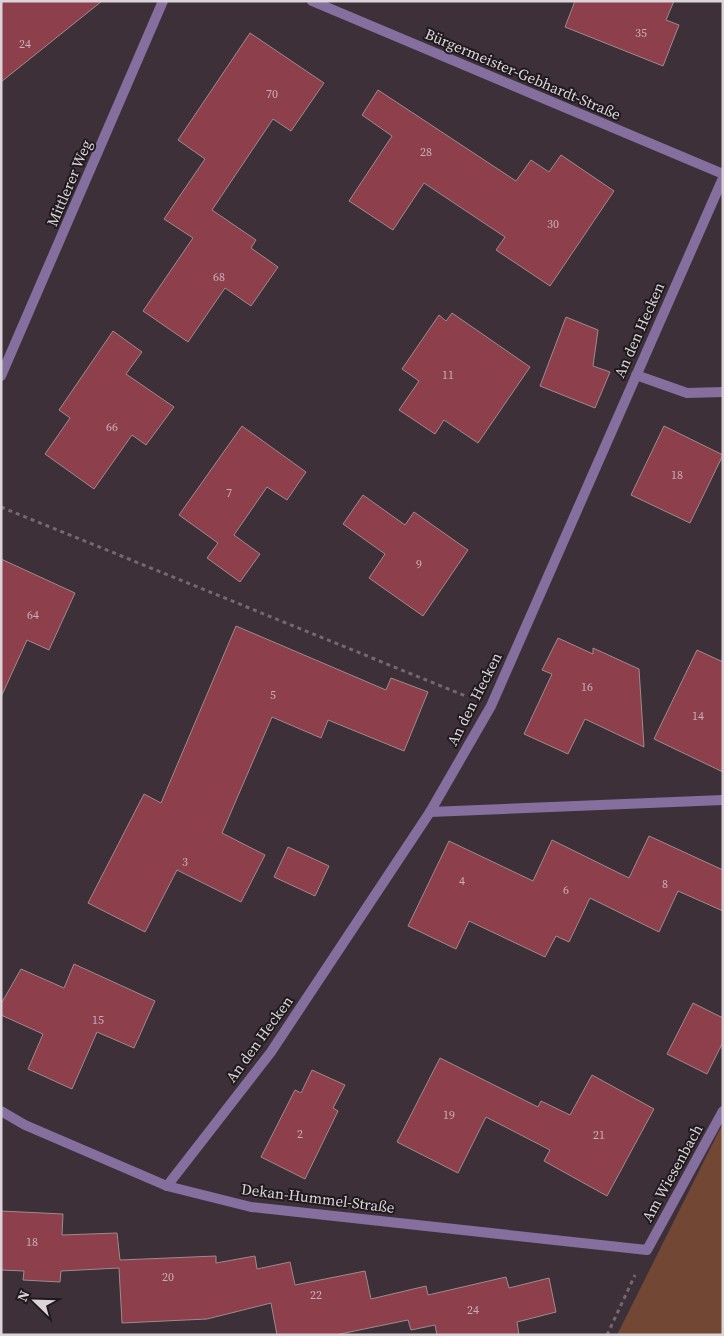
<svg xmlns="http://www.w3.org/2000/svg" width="724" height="1336" font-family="'Source Serif 4',serif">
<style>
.green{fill:#724734}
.building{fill:#8d3f4c;stroke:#9e8b8c}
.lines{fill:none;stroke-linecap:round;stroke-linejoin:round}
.path{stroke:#756971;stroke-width:3;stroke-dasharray:4 4;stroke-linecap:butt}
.minor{stroke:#856f9e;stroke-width:10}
.labels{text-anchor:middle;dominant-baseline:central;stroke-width:4;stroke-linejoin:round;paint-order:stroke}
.number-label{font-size:12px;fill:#c8afb6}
.street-label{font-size:15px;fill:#dcd4d9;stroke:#201a1e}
</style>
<rect width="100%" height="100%" fill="#3d3039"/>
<!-- green -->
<polygon class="green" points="723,1124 723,1335 617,1335 717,1135"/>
<!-- building -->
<g class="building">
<polygon points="1,1 102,1 1,82"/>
<polygon points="575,1 674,1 666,20 679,25 663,66 565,27"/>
<polygon points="250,33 324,83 291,131 273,119 212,210 256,240 251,248 278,267 251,306 225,288 188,342 143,311 193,238 164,219 205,159 178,140"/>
<polygon points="378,90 516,181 531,160 549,172 561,155 614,191 550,286 496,250 505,237 424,183 393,230 349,201 392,136 362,115"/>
<polygon points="452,313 530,367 478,443 444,420 435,434 399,410 419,381 402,369 439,315 446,321"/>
<polygon points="566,317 598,330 593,366 610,372 595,408 540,386"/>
<polygon points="113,331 142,352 126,374 174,407 146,445 132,435 94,489 45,454 70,418 59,410"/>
<polygon points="242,426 306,472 287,500 267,487 234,535 260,554 240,582 207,558 218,543 179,515"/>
<polygon points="664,426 723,455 690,523 631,495"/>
<polygon points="363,495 405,525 414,512 468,550 423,616 369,578 385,554 343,524"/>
<polygon points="1,559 75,593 49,650 27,640 1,697"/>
<polygon points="236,626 386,690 391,678 428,692 404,751 328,720 321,738 272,717 222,833 265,855 241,902 177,870 145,932 88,903 144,794 161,803"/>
<polygon points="558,638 593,654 593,648 639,669 644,747 585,719 568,754 524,734 552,674 542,670"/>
<polygon points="697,650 723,662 723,772 654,739"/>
<polygon points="649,836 723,870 723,911 678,891 659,932 590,898 569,942 556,936 545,957 469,921 456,949 408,926 449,841 533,881 552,840 629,878"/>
<polygon points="288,847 329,866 315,896 274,877"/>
<polygon points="74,964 155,1001 134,1048 97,1032 72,1089 28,1069 43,1034 1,1015 1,1004 21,969 64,988"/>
<polygon points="693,1003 723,1018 723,1042 707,1074 667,1054"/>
<polygon points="440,1058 538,1107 541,1101 570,1115 592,1075 654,1109 607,1196 544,1161 550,1150 486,1117 458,1173 397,1142"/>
<polygon points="312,1070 345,1085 333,1108 338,1111 305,1179 261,1157 295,1090 301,1093"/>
<polygon points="1,1211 63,1214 62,1235 117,1233 120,1260 216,1256 216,1263 255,1256 257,1269 290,1262 295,1285 365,1271 371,1299 426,1286 428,1295 506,1277 509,1288 549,1278 556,1312 517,1322 519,1335 437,1335 435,1325 411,1330 408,1320 335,1335 277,1335 271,1303 207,1319 122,1323 119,1268 61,1271 60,1282 23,1280 24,1271 1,1270"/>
</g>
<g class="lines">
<!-- path -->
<g class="path">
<polyline points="1,507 468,697"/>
<polyline points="607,1335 635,1275"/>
</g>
<!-- minor -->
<g class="minor">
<polyline points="312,1 723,174"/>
<polyline points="636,375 687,393 723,392"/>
<polyline points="1,376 163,1"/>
<polyline points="430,812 723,800"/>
<polyline points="1,1111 25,1125 167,1186 251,1207 647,1250 723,1111"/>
<polyline points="167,1186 271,1052 430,812 491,706 723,178"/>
</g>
</g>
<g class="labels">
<!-- number labels -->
<g class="number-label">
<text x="641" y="33">35</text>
<text x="25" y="44">24</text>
<text x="272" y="94">70</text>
<text x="426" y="152">28</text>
<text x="553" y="224">30</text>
<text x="219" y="277">68</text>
<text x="448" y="375">11</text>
<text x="112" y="427">66</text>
<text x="677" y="475">18</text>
<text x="229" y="493">7</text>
<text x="419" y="564">9</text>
<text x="33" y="615">64</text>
<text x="587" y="687">16</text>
<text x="273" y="695">5</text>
<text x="698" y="716">14</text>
<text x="185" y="862">3</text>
<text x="462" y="881">4</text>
<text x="665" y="884">8</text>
<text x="566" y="890">6</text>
<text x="98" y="1020">15</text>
<text x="449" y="1115">19</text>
<text x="300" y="1134">2</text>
<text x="599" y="1135">21</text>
<text x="32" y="1242">18</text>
<text x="168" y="1277">20</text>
<text x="316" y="1295">22</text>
<text x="473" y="1310">24</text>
</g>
<!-- street labels -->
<g class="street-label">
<text transform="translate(523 74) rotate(23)">Bürgermeister-Gebhardt-Straße</text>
<text transform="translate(69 183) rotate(-67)">Mittlerer Weg</text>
<text transform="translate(639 330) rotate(-66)">An den Hecken</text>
<text transform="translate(474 699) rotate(-63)">An den Hecken</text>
<text transform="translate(259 1039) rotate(-54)">An den Hecken</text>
<text transform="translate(672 1173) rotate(-61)">Am Wiesenbach</text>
<text transform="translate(318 1198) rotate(7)">Dekan-Hummel-Straße</text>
</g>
</g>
<!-- border -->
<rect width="724" height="1336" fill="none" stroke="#dcd4d9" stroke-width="5"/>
<!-- north arrow -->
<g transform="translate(35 1301) rotate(293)" stroke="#201a1e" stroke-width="4" paint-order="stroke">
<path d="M0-4L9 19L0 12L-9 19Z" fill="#dcd4d9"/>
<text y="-8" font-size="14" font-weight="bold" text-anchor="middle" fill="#dcd4d9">N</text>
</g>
</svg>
